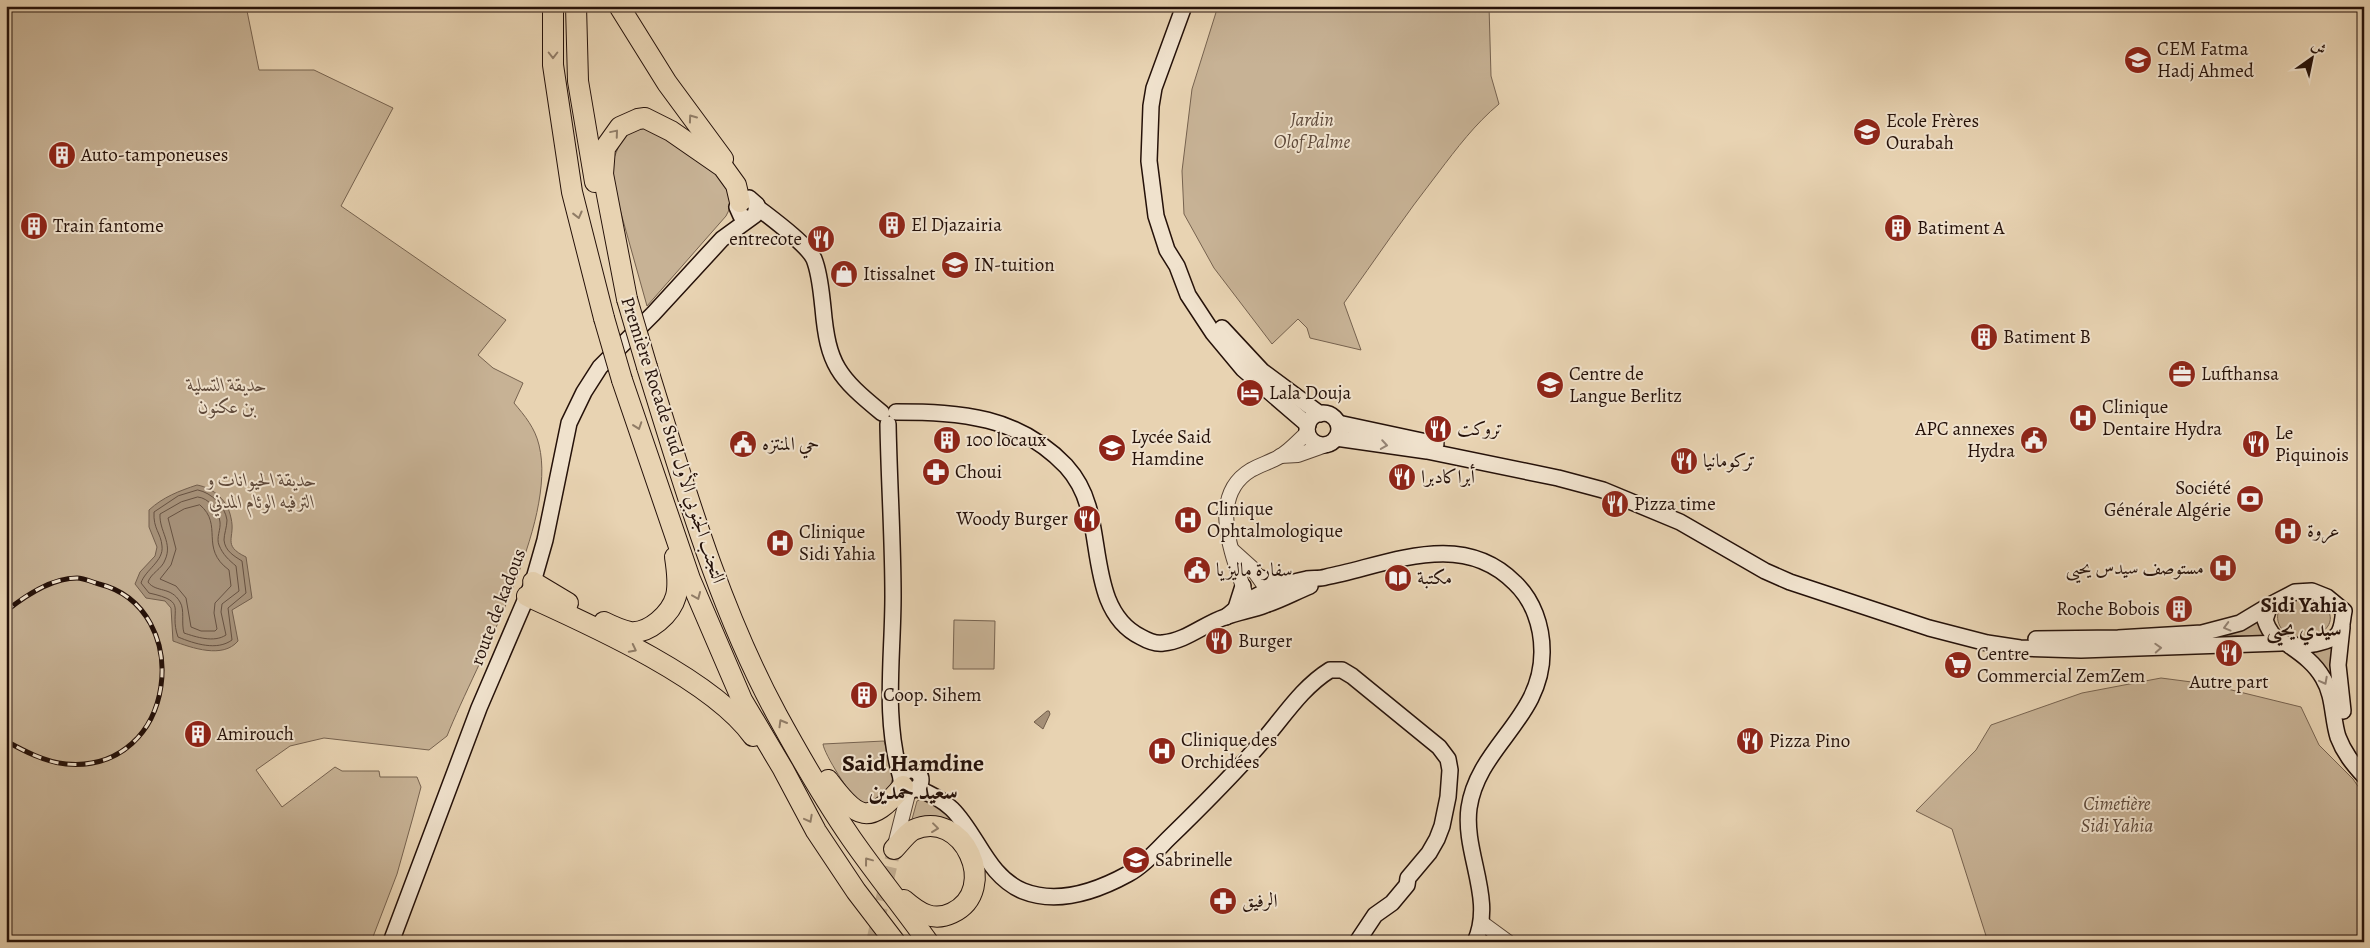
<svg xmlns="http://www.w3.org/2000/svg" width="2370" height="948" font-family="Alegreya,Amiri,serif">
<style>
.green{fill:#c7b295;stroke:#76624f}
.water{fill:#a69179;stroke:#725e4c}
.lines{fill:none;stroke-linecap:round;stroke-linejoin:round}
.shore{stroke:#665141;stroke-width:1}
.tertiary-tunnel{stroke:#c1ac90;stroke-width:14;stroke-dasharray:14 7;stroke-linecap:butt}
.tertiary-casing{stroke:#564233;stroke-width:16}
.secondary-casing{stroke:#251109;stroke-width:18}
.motorway-casing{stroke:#251109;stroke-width:22}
.tertiary{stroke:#f0e2cd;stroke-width:14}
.secondary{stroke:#f0e2cd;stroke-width:15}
.motorway{stroke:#e8d3b2;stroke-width:20}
.rail-casing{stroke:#251109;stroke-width:5}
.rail{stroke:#f0e2cd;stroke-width:3;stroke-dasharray:9;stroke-linecap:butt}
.motorway-bridge-casing{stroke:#251109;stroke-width:22;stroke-linecap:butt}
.motorway-bridge{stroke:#e8d3b2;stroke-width:20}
.oneway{stroke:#907c66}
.oneway2{stroke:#958475}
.labels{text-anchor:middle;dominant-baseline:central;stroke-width:4;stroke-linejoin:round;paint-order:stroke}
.poi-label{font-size:19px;fill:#251109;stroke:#f0e2cd;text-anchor:start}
.park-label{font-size:19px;font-style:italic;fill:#5e493a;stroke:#f0e2cd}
.street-label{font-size:19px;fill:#251109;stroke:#f0e2cd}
.quarter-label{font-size:21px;font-weight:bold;fill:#251109;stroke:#f0e2cd}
.district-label{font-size:24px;font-weight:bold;fill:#251109;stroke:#f0e2cd}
</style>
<rect width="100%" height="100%" fill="#e8d3b2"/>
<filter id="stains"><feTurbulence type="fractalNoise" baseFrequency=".004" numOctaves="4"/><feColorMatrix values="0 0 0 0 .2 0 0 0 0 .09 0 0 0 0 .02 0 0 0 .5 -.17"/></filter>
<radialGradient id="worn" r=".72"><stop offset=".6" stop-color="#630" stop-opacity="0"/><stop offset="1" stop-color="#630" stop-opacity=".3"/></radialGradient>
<!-- green -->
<g class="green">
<path d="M 6,6 L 246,6 L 259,70 L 314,70 L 393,108 L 341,206 L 506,320 L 478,355 L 493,368 L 523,383 L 514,403 C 525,416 535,428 539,445 C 558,522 477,661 447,736 L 429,750 L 324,738 L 290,746 L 256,770 L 282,807 L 335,767 L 342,771 L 379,771 L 380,777 L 417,777 L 421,787 L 413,817 L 397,874 L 371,942 L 6,942 Z"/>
<path d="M 1218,6 L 1489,6 L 1491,76 L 1499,104 C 1475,124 1457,148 1438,173 C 1405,215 1375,260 1344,303 L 1361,350 L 1310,338 L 1307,328 L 1298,319 L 1272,344 L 1214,268 L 1184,214 L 1182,171 L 1192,89 Z"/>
<polygon points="643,124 714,164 734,200 726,216 647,306 614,188 612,163 624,133"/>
<path d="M 2314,597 C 2354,622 2311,649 2285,632 C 2273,623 2276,603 2291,599 C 2298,597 2307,598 2314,597 Z"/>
<polygon points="2259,617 2264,637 2227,635"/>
<polygon points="954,620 995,621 994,669 953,669"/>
<polygon points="2335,641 2331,674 2310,650"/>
<polygon points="2161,678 2207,684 2301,707 2319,745 2353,779 2364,795 2364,942 1988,942 1952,829 1916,811 1976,750 1991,725 2082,693"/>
<path d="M 884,741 L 894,772 L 888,796 L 868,805 C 865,804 862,804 860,802 C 851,797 824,754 823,744 Z"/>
<polygon points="926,797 937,803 960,825 941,818 911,823 917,801"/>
</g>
<!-- water -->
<g class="water">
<path d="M 197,485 C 214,488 228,501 231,518 C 236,538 221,545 246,557 L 252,598 L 232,610 L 238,641 C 223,659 192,648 173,641 L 171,608 L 165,601 L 146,598 L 135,584 L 140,572 L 155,556 L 157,547 L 149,527 L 149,510 C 163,497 179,491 197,485 Z"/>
<polygon points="1047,711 1049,711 1050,714 1043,729 1034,722"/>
</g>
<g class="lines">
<!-- shore -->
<g class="shore">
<path d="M 198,490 C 212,493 225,506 227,520 C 227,527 224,534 224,540 C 225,551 234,556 242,561 L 246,593 L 228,608 L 232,640 C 217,651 195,644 178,637 C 168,609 190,602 149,593 L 141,583 C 145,570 164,561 162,546 C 161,533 153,529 154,512 L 178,496 Z"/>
<path d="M 198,497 C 209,498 219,511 220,522 C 221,529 216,538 219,545 C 223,555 229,560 236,566 L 239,591 L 222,604 L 221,612 L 226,635 C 214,643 196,637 184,633 C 181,623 185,610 180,602 C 171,586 156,593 148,582 C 151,573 162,569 165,560 C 173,543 159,531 160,514 L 181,502 Z"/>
<path d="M 200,505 C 224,525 199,548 229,570 L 231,586 L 215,603 L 214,613 L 217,629 L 215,631 L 201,631 L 191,627 L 186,598 L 176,586 L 160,579 L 171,565 L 176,549 L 168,518 L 184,509 Z"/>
</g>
<!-- tertiary-tunnel -->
<polyline class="tertiary-tunnel" points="873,942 894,849"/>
<!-- tertiary casing -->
<g class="tertiary-casing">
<g id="tertiary">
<polyline points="1280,456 1298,455 1329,444"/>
<polyline points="1232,550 1252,568 1266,588"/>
<path d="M 1246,596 C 1234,558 1206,497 1251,470 C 1260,465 1270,462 1279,457 C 1290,451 1299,440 1308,432"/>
<polyline points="895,845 909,790"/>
<polyline points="1482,923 1508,942"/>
</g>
</g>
<!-- secondary casing -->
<g class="secondary-casing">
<g id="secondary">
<polyline points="1184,6 1154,88 1151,106 1149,161 1156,216 1167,250 1177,266 1188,295 1213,333 1243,369 1308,425"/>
<path d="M 757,207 C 771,218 807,244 814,259 C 820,274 821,291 823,308 C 828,365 838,377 882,413"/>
<polyline points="1222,328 1262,371 1320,414"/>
<path d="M 896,412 C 962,412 1018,416 1066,466 C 1076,477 1084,492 1088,506 C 1101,549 1094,614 1141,637 C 1148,641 1156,644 1163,643 C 1186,641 1204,624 1225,617 C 1238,612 1252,610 1265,605 C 1281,600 1295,592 1310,586"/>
<circle cx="1323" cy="429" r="16"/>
<polyline points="1338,423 1436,444"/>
<path d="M 888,424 C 889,481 893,539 893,596 C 893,659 883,717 901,778"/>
<polyline points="1336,438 1427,451 1558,478 1603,490 1680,522 1765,571 1790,582 1929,628 1987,643 2020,648 2081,650 2281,643"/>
<polyline points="1261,578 1283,585"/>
<path d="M 2312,591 L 2327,597 L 2344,611 C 2342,620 2343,630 2336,636 C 2330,641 2321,642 2314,644 C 2290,649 2273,644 2265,620 L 2270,605 L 2295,592 Z"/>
<polyline points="1236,608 1243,586"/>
<path d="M 1226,617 C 1248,596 1278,585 1307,579 C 1313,578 1320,579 1326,577 C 1388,565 1461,528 1515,583 C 1533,600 1542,626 1542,651 C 1543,718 1478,746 1469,808 C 1463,853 1495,899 1475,942"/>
<polyline points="2342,627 2338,665 2343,711"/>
<polyline points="2036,639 2118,638 2202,633 2240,623 2270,605"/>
<path d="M 2290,646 C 2303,655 2315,664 2323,678 C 2334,696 2332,718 2338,737 C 2344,753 2353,764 2364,776"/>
<circle cx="911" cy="780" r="10"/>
<path d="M 916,788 C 929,793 942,799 952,809 C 978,835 987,876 1023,891 C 1058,905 1097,891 1128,874 C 1143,866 1156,851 1168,839 C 1200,808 1231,777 1260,744 C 1283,718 1301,688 1330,670 L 1342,670 L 1352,676 L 1439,747 L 1448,759 L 1450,770 L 1448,797 L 1442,826 L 1437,839 L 1429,853 L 1408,878 L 1407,885 L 1392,903 L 1375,915 L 1357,942"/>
<polyline points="391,942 479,708 533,582 545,540 569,423 584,392 600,367 653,314 722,239 755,215 757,205 749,198 743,200 737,207 741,216 748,219"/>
</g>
</g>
<!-- motorway casing -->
<g class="motorway-casing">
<g id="motorway">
<polyline points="553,6 553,65 572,192 604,318"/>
<polyline points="576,6 578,81 595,182"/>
<polyline points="619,6 667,83 723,159"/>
<polyline points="627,299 603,174 605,148 620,127 638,119 645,118 671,131 723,167 736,185 740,202"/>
<path d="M 647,367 C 684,485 718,606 777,715 C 800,757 824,799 851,838 C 876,874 903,907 928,942"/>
<polyline points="622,380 690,579 742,700 783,769 816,831 856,891 895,942"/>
<polyline points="533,582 568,603"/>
<path d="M 527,596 C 591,625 712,679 753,736"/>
<path d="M 604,622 C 612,626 621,630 630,632 C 649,634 671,614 676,596 C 679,584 677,570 675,557"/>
<path d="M 828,780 C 857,819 869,827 903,786"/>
<path d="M 894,849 C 900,843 906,834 913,830 C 963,807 1001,890 952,913 C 933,922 919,913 904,900"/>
</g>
</g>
<!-- tertiary -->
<use href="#tertiary" class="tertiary"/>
<!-- secondary -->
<use href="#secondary" class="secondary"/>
<!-- motorway -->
<use href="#motorway" class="motorway"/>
<!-- rail casing -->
<g class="rail-casing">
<path id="rail" d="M 6,611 C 25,596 51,578 77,578 C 84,578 92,582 99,584 C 196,608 178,774 66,764 C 45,762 24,751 6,741"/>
</g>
<!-- rail -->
<use href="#rail" class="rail"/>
<!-- motorway-bridge casing -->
<g class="motorway-bridge-casing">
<g id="motorway-bridge">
<polyline points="627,299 647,367"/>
<polyline points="604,318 622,380"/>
</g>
</g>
<!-- motorway-bridge -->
<use href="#motorway-bridge" class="motorway-bridge"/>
</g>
<!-- one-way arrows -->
<defs><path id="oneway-chevron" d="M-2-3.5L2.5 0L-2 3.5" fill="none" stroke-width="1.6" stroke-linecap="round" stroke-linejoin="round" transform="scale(1.25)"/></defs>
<g class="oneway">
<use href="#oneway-chevron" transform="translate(553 55) rotate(90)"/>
<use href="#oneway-chevron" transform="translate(692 118) rotate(-126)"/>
<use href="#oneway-chevron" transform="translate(615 133) rotate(-50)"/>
<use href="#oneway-chevron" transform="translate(578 215) rotate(76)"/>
<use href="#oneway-chevron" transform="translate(638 426) rotate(71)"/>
<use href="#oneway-chevron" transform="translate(697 596) rotate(67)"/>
<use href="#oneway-chevron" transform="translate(633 649) rotate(27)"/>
<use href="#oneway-chevron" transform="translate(782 723) rotate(-120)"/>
<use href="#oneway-chevron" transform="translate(809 819) rotate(62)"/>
<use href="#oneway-chevron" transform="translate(935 828) rotate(7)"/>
<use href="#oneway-chevron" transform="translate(868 861) rotate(-127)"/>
</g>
<g class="oneway2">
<use href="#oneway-chevron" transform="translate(1384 445) rotate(9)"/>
<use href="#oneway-chevron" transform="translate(2227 627) rotate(165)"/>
<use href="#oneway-chevron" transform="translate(2158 648) rotate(-3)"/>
<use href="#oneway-chevron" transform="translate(2324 681) rotate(62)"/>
</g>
<!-- icons -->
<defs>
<g id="school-disc" transform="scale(1.4375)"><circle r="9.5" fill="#8f2418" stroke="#f0e2cd"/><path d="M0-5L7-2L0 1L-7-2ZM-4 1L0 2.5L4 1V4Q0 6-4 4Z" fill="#fff"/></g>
<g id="building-disc" transform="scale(1.4375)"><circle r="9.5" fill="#8f2418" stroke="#f0e2cd"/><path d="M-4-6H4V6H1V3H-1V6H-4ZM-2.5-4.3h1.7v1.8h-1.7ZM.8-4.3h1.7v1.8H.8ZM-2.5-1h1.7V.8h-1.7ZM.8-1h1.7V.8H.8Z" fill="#fff"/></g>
<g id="restaurant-disc" transform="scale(1.4375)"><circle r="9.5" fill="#8f2418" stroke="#f0e2cd"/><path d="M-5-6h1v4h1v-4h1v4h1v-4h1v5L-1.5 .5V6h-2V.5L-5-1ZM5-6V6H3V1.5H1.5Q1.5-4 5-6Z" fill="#fff"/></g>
<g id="shop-disc" transform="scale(1.4375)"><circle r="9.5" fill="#8f2418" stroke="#f0e2cd"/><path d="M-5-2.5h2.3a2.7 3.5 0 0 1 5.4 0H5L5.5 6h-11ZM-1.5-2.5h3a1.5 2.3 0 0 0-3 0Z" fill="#fff"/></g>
<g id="office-disc" transform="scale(1.4375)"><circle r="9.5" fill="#8f2418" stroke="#f0e2cd"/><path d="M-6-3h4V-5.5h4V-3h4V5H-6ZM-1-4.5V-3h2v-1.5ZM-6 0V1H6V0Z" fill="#fff"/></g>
<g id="hotel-disc" transform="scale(1.4375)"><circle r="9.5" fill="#8f2418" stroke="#f0e2cd"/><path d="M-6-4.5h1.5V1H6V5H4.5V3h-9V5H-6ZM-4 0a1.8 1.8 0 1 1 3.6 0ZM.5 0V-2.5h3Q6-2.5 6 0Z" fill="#fff"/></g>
<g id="hospital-disc" transform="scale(1.4375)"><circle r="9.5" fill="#8f2418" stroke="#f0e2cd"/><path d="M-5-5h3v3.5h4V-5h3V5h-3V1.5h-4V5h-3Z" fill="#fff"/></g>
<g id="civic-disc" transform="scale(1.4375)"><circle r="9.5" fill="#8f2418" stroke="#f0e2cd"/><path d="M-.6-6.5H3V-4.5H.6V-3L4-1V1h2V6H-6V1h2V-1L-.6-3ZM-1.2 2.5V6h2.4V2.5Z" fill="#fff"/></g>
<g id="pharmacy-disc" transform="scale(1.4375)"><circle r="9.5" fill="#8f2418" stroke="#f0e2cd"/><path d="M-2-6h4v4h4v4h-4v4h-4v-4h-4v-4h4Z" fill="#fff"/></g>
<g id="bank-disc" transform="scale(1.4375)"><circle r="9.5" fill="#8f2418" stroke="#f0e2cd"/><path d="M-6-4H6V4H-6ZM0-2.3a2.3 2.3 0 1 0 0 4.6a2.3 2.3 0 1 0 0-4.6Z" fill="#fff"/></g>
<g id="library-disc" transform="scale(1.4375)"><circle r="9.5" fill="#8f2418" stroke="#f0e2cd"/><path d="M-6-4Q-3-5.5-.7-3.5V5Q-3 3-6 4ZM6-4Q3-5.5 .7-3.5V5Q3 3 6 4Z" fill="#fff"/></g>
<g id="supermarket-disc" transform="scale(1.4375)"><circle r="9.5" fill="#8f2418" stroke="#f0e2cd"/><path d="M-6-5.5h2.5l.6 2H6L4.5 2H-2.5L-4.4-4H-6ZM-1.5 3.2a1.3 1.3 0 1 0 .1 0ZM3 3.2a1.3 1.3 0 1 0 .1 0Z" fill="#fff"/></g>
</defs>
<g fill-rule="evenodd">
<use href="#school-disc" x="2138" y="60"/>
<use href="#school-disc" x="1867" y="132"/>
<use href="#building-disc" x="62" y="155"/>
<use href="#building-disc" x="892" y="225"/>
<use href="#building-disc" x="34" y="226"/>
<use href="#building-disc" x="1898" y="228"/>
<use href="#restaurant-disc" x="821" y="239"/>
<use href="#school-disc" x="955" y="265"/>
<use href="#shop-disc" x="844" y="274"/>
<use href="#building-disc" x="1984" y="337"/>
<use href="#office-disc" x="2182" y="374"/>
<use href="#school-disc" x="1550" y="385"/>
<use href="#hotel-disc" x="1250" y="393"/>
<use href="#hospital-disc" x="2083" y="418"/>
<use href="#restaurant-disc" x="1438" y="429"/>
<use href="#building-disc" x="947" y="440"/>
<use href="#civic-disc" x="2034" y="440"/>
<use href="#civic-disc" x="743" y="444"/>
<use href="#restaurant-disc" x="2256" y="444"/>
<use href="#school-disc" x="1112" y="448"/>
<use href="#restaurant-disc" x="1684" y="461"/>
<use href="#pharmacy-disc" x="936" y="472"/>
<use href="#restaurant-disc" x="1402" y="477"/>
<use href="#bank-disc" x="2250" y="499"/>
<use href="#restaurant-disc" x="1615" y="504"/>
<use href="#restaurant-disc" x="1087" y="519"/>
<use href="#hospital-disc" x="1188" y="520"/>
<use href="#hospital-disc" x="2288" y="531"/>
<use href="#hospital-disc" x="780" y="543"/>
<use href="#hospital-disc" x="2223" y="568"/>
<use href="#civic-disc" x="1197" y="570"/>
<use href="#library-disc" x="1398" y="578"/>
<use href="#building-disc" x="2179" y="609"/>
<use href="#restaurant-disc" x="1219" y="641"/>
<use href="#restaurant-disc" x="2229" y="653"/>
<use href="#supermarket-disc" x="1958" y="665"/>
<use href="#building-disc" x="864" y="695"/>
<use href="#building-disc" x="198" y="734"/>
<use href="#restaurant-disc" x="1750" y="741"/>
<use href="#hospital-disc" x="1162" y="751"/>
<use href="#school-disc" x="1136" y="860"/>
<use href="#pharmacy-disc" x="1223" y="901"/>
</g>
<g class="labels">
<!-- poi labels -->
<g class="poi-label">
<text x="2157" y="49">CEM Fatma<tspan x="2157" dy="22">Hadj Ahmed</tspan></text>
<text x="1886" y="121">Ecole Frères<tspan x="1886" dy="22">Ourabah</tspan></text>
<text x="81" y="155">Auto-tamponeuses</text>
<text x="911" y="225">El Djazairia</text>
<text x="53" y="226">Train fantome</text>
<text x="1917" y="228">Batiment A</text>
<text x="802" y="239" text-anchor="end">entrecote</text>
<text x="974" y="265">IN-tuition</text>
<text x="863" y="274">Itissalnet</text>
<text x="2003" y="337">Batiment B</text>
<text x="1569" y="374">Centre de<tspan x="1569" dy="22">Langue Berlitz</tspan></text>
<text x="2201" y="374">Lufthansa</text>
<text x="1269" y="393">Lala Douja</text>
<text x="2102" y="407">Clinique<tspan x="2102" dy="22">Dentaire Hydra</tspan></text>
<text x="1457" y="429">تروكت</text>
<text x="2015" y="429" text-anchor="end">APC annexes<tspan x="2015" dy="22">Hydra</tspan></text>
<text x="2275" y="433">Le<tspan x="2275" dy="22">Piquinois</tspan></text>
<text x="1131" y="437">Lycée Said<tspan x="1131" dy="22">Hamdine</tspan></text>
<text x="966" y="440">100 locaux</text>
<text x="762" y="444">حي المنتزه</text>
<text x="1703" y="461">تركومانيا</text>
<text x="955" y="472">Choui</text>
<text x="1421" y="477">أبراكادبرا</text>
<text x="2231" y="488" text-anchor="end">Société<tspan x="2231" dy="22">Générale Algérie</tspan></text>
<text x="1634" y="504">Pizza time</text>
<text x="1207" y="509">Clinique<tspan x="1207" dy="22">Ophtalmologique</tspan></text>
<text x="1068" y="519" text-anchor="end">Woody Burger</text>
<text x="2307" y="531">عروة</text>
<text x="799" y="532">Clinique<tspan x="799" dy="22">Sidi Yahia</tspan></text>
<text x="2204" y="568" text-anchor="end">مستوصف سيدس يحيى</text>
<text x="1216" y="570">سفارة ماليزيا</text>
<text x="1417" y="578">مكتبة</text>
<text x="2160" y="609" text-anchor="end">Roche Bobois</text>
<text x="1238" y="641">Burger</text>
<text x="1977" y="654">Centre<tspan x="1977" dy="22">Commercial ZemZem</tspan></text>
<text x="2229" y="682" text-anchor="middle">Autre part</text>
<text x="883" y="695">Coop. Sihem</text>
<text x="217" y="734">Amirouch</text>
<text x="1181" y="740">Clinique des<tspan x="1181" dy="22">Orchidées</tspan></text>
<text x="1769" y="741">Pizza Pino</text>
<text x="1155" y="860">Sabrinelle</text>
<text x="1242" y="901">الرفيق</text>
</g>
<!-- park labels -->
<g class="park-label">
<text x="1312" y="120">Jardin<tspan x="1312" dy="22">Olof Palme</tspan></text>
<text x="227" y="385">حديقة التسلية<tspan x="227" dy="22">بن عكنون</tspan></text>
<text x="262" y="480">حديقة الحيوانات و<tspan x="262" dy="22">الترفيه الوئام المدني</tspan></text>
<text x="2117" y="804">Cimetière<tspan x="2117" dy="22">Sidi Yahia</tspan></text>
</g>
<!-- street labels -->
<g class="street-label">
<text transform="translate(673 440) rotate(72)">Première Rocade Sud التجنب الجنوبي الأول</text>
<text transform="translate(498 607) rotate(-69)">route de kadous</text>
</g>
<!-- quarter labels -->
<g class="quarter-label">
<text x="2304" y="605">Sidi Yahia<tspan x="2304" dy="24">سيدي يحيى</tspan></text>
</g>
<!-- district labels -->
<g class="district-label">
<text x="913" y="763">Said Hamdine<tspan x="913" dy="28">سعيد حمدين</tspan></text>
</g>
</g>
<!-- margin -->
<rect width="2370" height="948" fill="none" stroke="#e8d3b2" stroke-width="25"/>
<rect x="8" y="8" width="2355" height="933" fill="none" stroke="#251109" stroke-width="2.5"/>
<rect x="12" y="12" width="2345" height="923" fill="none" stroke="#251109"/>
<!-- north arrow -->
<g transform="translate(2312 58) rotate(33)" stroke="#f0e2cd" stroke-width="4" paint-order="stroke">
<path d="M0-4L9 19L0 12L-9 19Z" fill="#251109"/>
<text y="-8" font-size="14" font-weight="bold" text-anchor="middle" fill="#251109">ش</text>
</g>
<rect width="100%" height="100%" filter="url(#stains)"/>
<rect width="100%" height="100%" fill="url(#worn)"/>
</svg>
